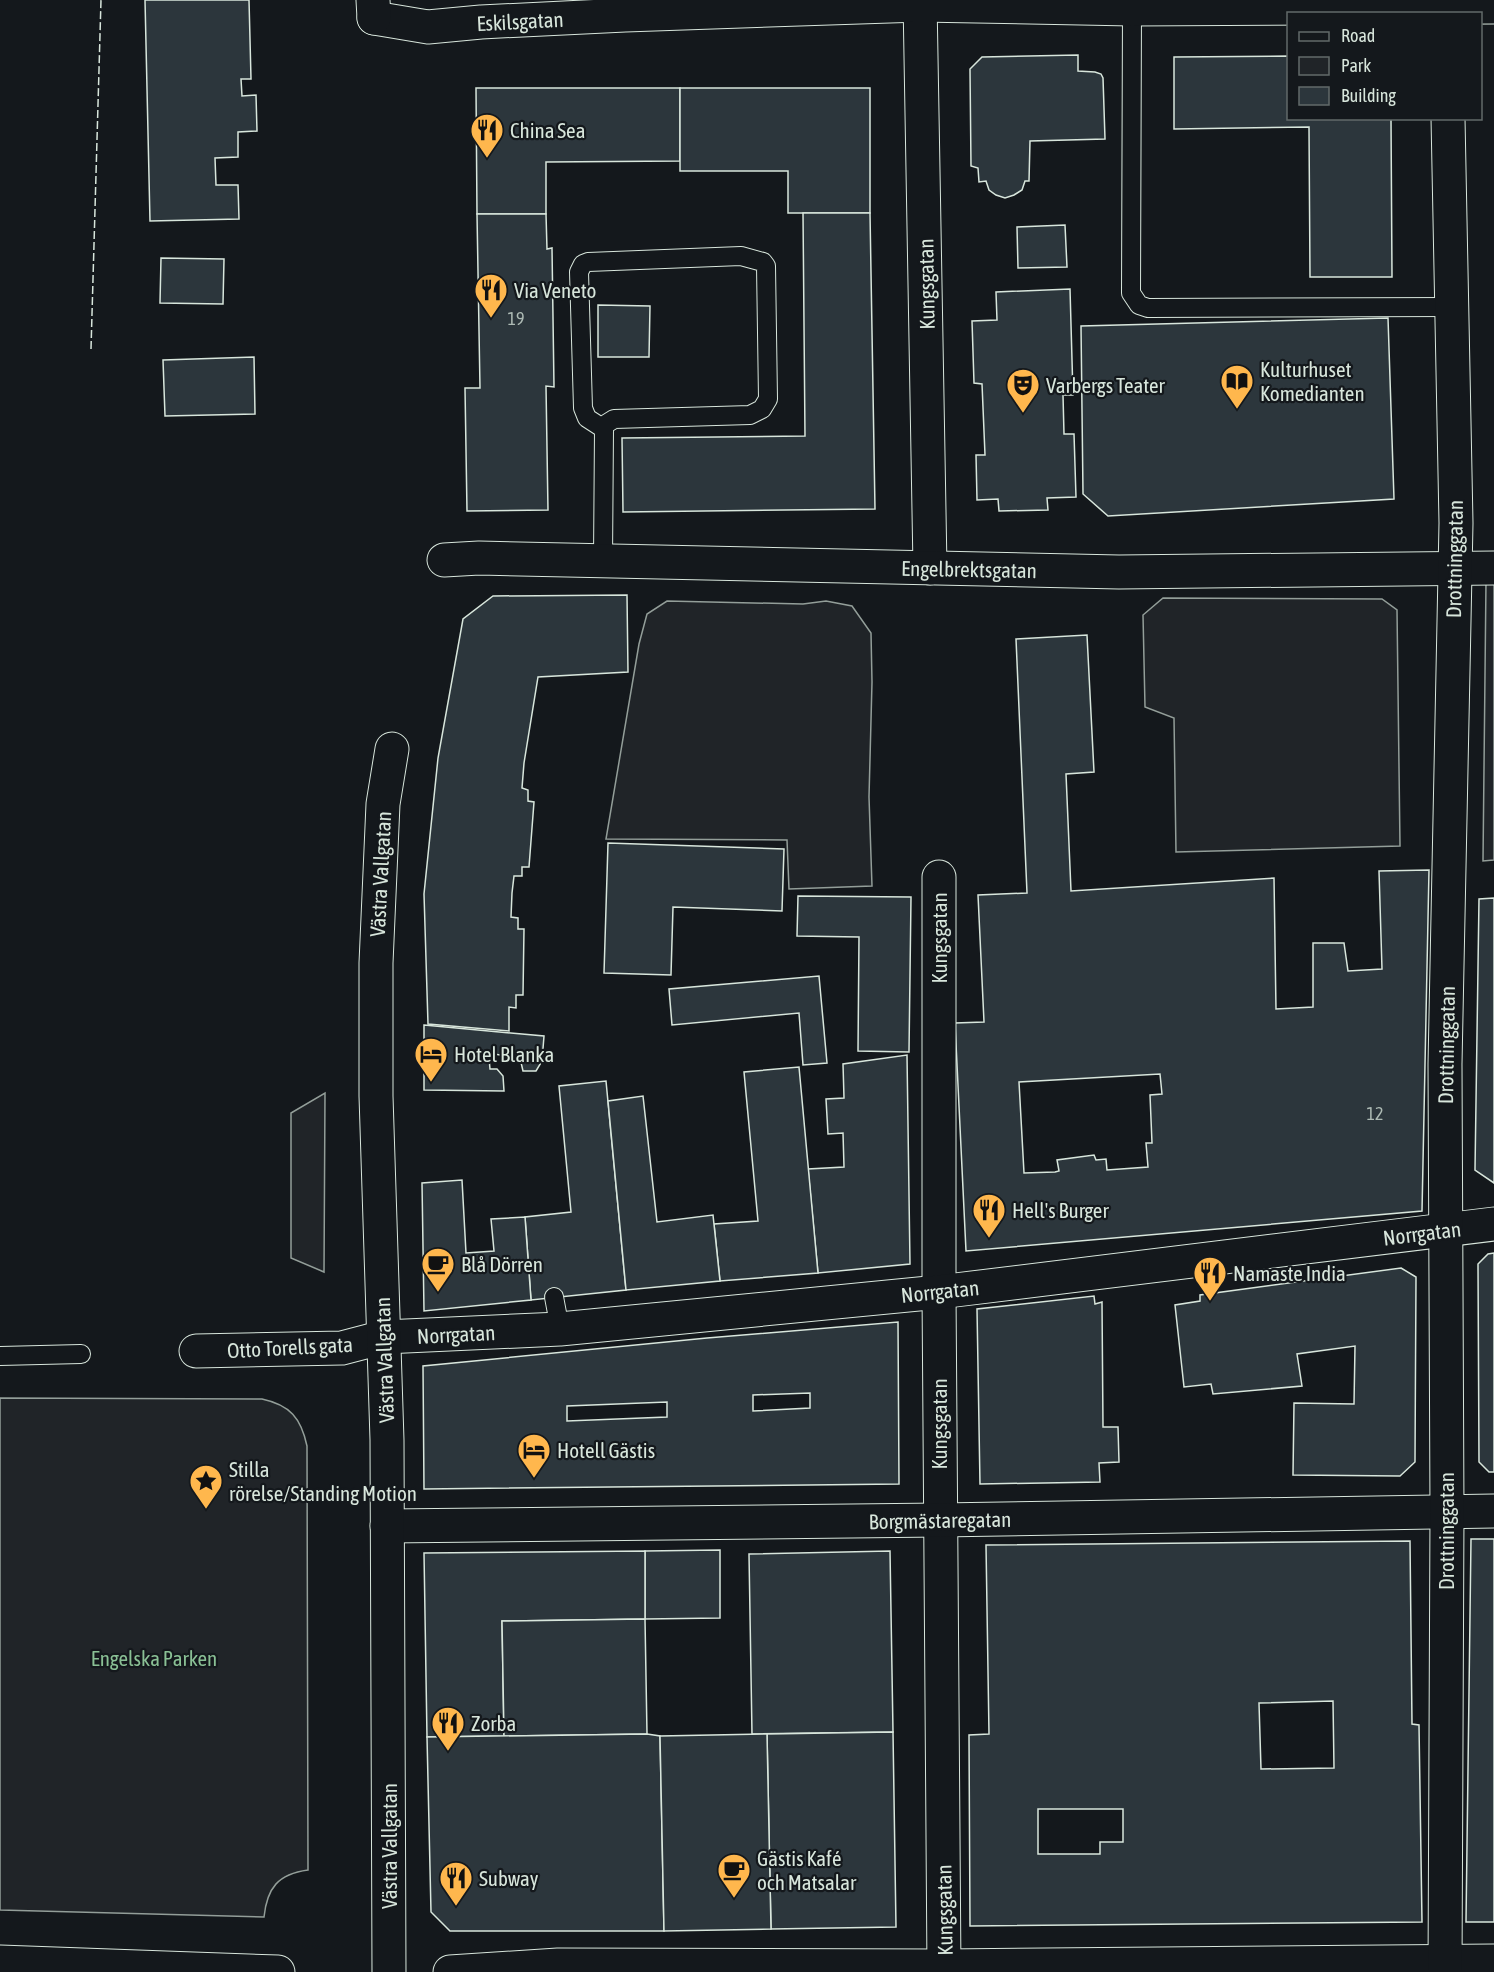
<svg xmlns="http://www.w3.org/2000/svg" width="1494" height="1972" font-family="'Asap Condensed',sans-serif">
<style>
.green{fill:#202428;stroke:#939e99;stroke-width:1.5}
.building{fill:#2c363c;stroke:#d8e6dc;stroke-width:1.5;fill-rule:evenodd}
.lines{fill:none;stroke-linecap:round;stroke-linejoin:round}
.lane-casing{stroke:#d8e6dc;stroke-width:20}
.street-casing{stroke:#d8e6dc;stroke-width:35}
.secondary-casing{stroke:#d8e6dc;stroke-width:35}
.lane{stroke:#14181c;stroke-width:18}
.street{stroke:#14181c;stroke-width:33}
.secondary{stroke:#14181c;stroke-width:33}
.fence{stroke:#d8e6dc;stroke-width:1.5;stroke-dasharray:8 3;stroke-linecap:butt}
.labels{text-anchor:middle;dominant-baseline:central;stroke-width:4.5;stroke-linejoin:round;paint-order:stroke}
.number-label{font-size:18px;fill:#adbab4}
.street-label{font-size:21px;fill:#d8e6dc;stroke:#14181c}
.poi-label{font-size:21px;fill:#d8e6dc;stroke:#14181c;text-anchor:start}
.park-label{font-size:21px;fill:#8ac095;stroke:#14181c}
</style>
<rect width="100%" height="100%" fill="#14181c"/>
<!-- green -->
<g class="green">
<polygon points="1486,581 1494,581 1494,860 1483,861"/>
<polygon points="1163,598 1382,599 1397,610 1400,846 1176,852 1174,718 1145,707 1143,615"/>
<polygon points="667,601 803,604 826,601 852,606 871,633 872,682 869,797 872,886 789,889 787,840 606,839 639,644 647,614"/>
<polygon points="325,1093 324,1272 291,1258 291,1113"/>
<path d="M 0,1398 L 262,1399 C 290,1405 301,1418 307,1446 L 308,1870 C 278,1874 267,1888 264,1917 L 0,1910 Z"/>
</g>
<!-- building -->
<g class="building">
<polygon points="145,0 249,0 251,79 241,79 242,96 256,95 257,131 238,132 238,157 215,158 216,185 238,185 239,219 150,221"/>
<polygon points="1078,55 1078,71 1095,72 1101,74 1103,78 1105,139 1030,141 1029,181 1025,181 1022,190 1014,195 1005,198 996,195 989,190 986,181 979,182 978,168 971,166 970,69 982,57"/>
<polygon points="1288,56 1288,118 1391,118 1392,277 1310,277 1309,127 1174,129 1174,57"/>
<polygon points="476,88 680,88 680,161 546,162 546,214 477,214"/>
<polygon points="680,88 870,88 870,213 788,213 788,171 680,171"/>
<polygon points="803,213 870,213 875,509 623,512 622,438 805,436"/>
<polygon points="477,214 546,214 547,249 552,248 554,387 546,386 548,510 467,511 465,388 480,388"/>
<polygon points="1065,225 1067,267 1018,268 1017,227"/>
<polygon points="161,258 224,259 223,304 160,303"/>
<polygon points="1070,289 1073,395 1063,395 1064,434 1074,434 1076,497 1047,498 1048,510 999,511 998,499 977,500 976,455 985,455 982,384 974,383 972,321 997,320 996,292"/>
<polygon points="598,305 650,306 649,357 598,357"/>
<polygon points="1388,318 1394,499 1108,516 1083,494 1081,326"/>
<polygon points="254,357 255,414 165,416 163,360"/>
<polygon points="627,595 628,672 538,677 524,763 522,788 528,790 528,801 534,802 529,867 522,867 522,876 514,876 512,893 511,917 518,918 518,929 524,929 523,995 516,995 516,1008 509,1007 509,1031 428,1024 424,894 438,758 463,619 493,596"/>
<path d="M 1087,635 L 1094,772 L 1066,774 L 1071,891 L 1274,878 L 1276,1009 L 1313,1007 L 1313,943 L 1344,943 L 1348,971 L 1382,969 L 1379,871 L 1429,870 L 1422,1211 L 966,1251 L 955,1023 L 984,1022 L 978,895 L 1027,893 L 1016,639 ZM 1160,1074 L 1162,1094 L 1150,1095 L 1152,1143 L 1146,1143 L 1148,1167 L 1107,1170 L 1106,1159 L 1096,1160 L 1094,1155 L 1057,1160 L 1059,1171 L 1055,1172 L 1024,1173 L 1019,1082 Z"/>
<polygon points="608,843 784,849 782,911 673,907 671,975 604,973"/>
<polygon points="798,896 911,897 909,1052 858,1051 859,937 797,936"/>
<polygon points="1494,898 1494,1183 1475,1170 1479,899"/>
<polygon points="819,976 827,1063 803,1065 799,1013 672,1025 669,989"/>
<polygon points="424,1025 544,1036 542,1061 536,1071 523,1071 520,1058 494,1054 489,1058 490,1069 497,1069 503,1076 504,1091 424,1090"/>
<polygon points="907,1055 910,1264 818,1273 808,1169 844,1167 843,1133 828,1134 826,1099 844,1098 843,1064"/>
<polygon points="799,1067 818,1273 720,1281 714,1224 758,1221 744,1072"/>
<polygon points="606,1081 626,1290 531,1300 525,1217 571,1212 559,1086"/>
<polygon points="643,1096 657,1222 713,1215 720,1281 626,1290 608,1101"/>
<polygon points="462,1180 466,1253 494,1251 491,1219 525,1217 531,1300 424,1311 422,1183"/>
<polygon points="1494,1253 1494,1472 1489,1472 1479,1462 1478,1264 1488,1254"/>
<polygon points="1401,1268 1416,1277 1415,1462 1400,1476 1293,1475 1294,1403 1354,1404 1355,1346 1297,1354 1302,1386 1213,1394 1211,1384 1184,1387 1175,1305 1200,1301 1200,1295"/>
<polygon points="1094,1296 1095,1304 1102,1302 1103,1427 1118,1427 1119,1462 1099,1463 1100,1482 980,1484 977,1309"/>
<path d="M 898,1322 L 899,1484 L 424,1489 L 423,1366 L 707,1338 ZM 810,1393 L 810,1408 L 753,1411 L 753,1395 ZM 667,1402 L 667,1417 L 567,1421 L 567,1406 Z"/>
<polygon points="1471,1539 1494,1539 1494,1922 1466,1922"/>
<path d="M 1410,1541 L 1412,1724 L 1419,1725 L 1422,1922 L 970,1926 L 969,1735 L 989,1734 L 986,1545 ZM 1333,1701 L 1334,1768 L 1261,1769 L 1259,1703 ZM 1038,1809 L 1123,1809 L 1123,1842 L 1100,1842 L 1100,1854 L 1038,1854 Z"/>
<polygon points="720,1550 720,1618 645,1619 645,1551"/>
<polygon points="645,1551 645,1619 502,1621 504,1736 427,1737 424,1553"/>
<polygon points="890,1551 893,1732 752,1734 749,1554"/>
<polygon points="645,1619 647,1734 504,1736 502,1621"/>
<polygon points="893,1732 896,1927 771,1929 767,1734"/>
<polygon points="647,1734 660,1736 664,1931 450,1931 431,1912 427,1737"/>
<polygon points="767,1734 771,1929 664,1931 660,1736"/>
</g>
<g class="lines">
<!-- lane casing -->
<g class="lane-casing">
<g id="lane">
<polyline points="1132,9 1131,293 1139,305 1148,308 1453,307"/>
<polyline points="603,560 604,429 606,424 614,419 750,415 762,409 768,399 766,266 763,262 741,256 588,262 583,264 579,272 583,408 587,418 604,429"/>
<polyline points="554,1297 560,1329"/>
<polyline points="0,1356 81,1354"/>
</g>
</g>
<!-- street casing -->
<g class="street-casing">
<g id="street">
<polyline points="920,0 930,568"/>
<polyline points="374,18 428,27 481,22 625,15 920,5 1132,9 1494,7"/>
<polyline points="444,560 479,558 1119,572 1494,568"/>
<polyline points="939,877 939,1292 944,1972"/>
<polyline points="196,1351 342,1348 384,1337 560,1329 939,1292 1494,1224"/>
<polyline points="387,1526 940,1520 1494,1511"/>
<polyline points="0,1962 278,1972"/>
<polyline points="450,1972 558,1965 944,1966 1494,1961"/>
<polyline points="1445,1972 1447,1512 1445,1064 1456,523 1448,118"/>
</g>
</g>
<!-- secondary casing -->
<g class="secondary-casing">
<g id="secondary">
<polyline points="373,0 374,18"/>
<polyline points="389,1972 387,1440 376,1096 376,963 383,804 392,749"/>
</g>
</g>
<!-- lane -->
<use href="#lane" class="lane"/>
<!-- street -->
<use href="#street" class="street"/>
<!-- secondary -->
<use href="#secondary" class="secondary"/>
<!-- fence -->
<polyline class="fence" points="91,349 101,0"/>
</g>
<!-- icons -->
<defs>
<g id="restaurant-pin" transform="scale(1.725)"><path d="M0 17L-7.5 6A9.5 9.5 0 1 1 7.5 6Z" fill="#ffb74d" stroke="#14181c"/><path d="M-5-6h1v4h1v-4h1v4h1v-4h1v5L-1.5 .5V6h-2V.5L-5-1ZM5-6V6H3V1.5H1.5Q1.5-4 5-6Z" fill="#111"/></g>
<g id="library-pin" transform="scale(1.725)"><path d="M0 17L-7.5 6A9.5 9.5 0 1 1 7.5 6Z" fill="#ffb74d" stroke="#14181c"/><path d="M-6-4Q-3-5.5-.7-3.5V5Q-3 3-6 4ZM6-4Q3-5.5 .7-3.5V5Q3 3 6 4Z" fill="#111"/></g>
<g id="theatre-pin" transform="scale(1.725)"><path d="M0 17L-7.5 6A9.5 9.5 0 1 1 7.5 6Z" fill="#ffb74d" stroke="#14181c"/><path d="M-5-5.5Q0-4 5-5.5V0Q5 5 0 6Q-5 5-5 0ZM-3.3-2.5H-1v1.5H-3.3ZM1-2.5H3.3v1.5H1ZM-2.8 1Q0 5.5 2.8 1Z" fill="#111"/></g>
<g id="hotel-pin" transform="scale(1.725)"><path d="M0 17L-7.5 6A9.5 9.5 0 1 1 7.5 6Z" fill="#ffb74d" stroke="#14181c"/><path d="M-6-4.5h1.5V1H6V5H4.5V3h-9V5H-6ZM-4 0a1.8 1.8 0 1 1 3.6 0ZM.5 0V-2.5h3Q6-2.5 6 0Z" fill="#111"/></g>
<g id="cafe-pin" transform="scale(1.725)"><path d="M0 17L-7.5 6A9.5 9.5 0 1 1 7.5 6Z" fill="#ffb74d" stroke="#14181c"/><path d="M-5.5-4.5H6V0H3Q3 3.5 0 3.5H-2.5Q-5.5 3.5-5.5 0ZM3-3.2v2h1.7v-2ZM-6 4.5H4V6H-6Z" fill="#111"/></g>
<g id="sight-pin" transform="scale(1.725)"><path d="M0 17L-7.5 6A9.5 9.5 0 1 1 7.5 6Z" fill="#ffb74d" stroke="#14181c"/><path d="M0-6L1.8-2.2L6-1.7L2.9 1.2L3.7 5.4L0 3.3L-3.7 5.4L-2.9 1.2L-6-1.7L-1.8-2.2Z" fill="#111"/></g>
</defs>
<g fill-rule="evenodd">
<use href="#restaurant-pin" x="487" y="130"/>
<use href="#restaurant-pin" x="491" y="290"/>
<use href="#library-pin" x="1237" y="381"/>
<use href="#theatre-pin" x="1023" y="385"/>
<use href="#hotel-pin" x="431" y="1054"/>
<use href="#restaurant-pin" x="989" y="1210"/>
<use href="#cafe-pin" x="438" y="1264"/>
<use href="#restaurant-pin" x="1210" y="1273"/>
<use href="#hotel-pin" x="534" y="1450"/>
<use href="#sight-pin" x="206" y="1481"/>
<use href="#restaurant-pin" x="448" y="1723"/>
<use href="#cafe-pin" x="734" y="1870"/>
<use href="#restaurant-pin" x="456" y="1878"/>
</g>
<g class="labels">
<!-- number labels -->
<g class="number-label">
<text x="516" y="318">19</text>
<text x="1375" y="1113">12</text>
</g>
<!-- street labels -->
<g class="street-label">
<text transform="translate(520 21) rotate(-3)">Eskilsgatan</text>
<text transform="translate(926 284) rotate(-91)">Kungsgatan</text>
<text transform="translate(1454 559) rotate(-89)">Drottninggatan</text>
<text transform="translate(969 569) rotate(1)">Engelbrektsgatan</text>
<text transform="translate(380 874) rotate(-87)">Västra Vallgatan</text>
<text transform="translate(939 938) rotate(-90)">Kungsgatan</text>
<text transform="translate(1446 1045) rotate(-89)">Drottninggatan</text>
<text transform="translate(1422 1233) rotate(-7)">Norrgatan</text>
<text transform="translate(940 1291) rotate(-6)">Norrgatan</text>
<text transform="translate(456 1334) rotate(-3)">Norrgatan</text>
<text transform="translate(290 1347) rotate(-3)">Otto Torells gata</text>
<text transform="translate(384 1360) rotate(-92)">Västra Vallgatan</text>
<text transform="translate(939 1424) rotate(-90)">Kungsgatan</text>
<text transform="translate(940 1520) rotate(-1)">Borgmästaregatan</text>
<text transform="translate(1446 1531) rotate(-90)">Drottninggatan</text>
<text transform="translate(389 1846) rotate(-90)">Västra Vallgatan</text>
<text transform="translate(944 1910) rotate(-91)">Kungsgatan</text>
</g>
<!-- poi labels -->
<g class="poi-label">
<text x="510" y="130">China Sea</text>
<text x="514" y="290">Via Veneto</text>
<text x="1260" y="369">Kulturhuset<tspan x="1260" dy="24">Komedianten</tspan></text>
<text x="1046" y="385">Varbergs Teater</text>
<text x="454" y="1054">Hotel Blanka</text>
<text x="1012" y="1210">Hell's Burger</text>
<text x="461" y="1264">Blå Dörren</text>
<text x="1233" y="1273">Namaste India</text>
<text x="557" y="1450">Hotell Gästis</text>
<text x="229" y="1469">Stilla<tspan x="229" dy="24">rörelse/Standing Motion</tspan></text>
<text x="471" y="1723">Zorba</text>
<text x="757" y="1858">Gästis Kafé<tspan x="757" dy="24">och Matsalar</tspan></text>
<text x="479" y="1878">Subway</text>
</g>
<!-- park labels -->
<g class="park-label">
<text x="154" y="1658">Engelska Parken</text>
</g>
</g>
<!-- legend -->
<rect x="1287" y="12" width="195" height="108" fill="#14181c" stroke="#626a69" stroke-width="1.5"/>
<rect x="1299" y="32" width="30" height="9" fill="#14181c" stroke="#626a69" stroke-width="1.5"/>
<text x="1341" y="42" font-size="18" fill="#d8e6dc">Road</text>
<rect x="1299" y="57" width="30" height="18" fill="#202428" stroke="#626a69" stroke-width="1.5"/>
<text x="1341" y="72" font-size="18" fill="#d8e6dc">Park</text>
<rect x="1299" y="87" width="30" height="18" fill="#2c363c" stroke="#626a69" stroke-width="1.5"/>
<text x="1341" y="102" font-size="18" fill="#d8e6dc">Building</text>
</svg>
